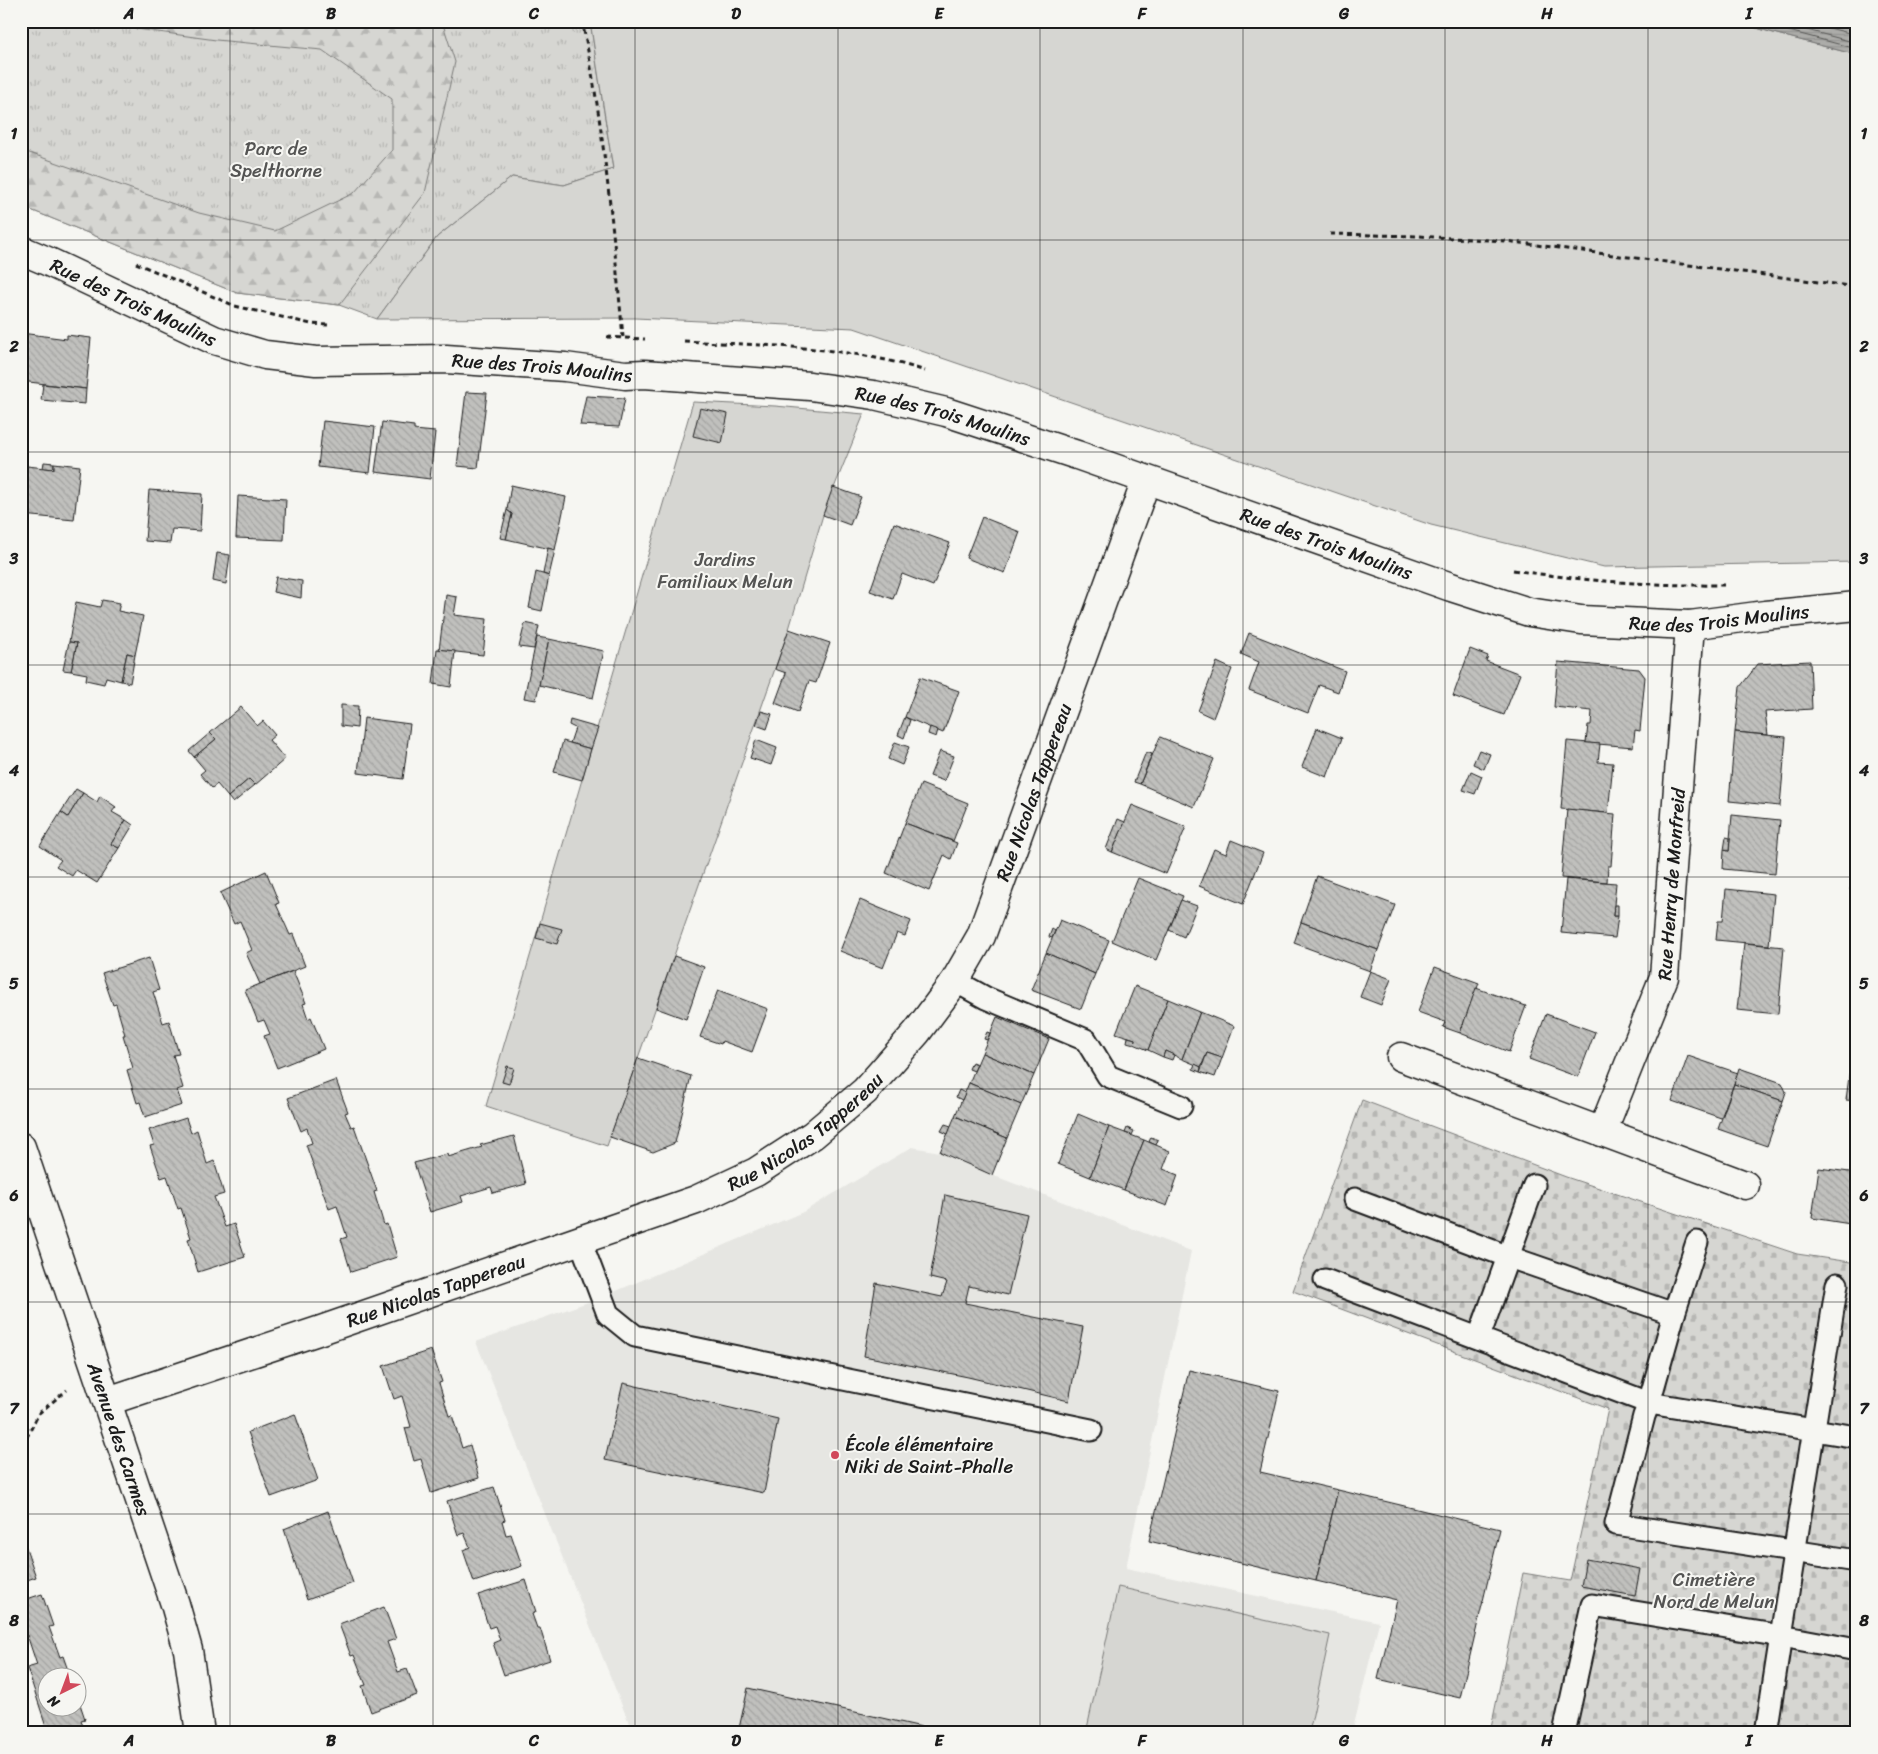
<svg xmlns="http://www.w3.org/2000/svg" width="1878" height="1754" font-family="Sriracha,sans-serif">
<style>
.built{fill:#e6e6e2}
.grass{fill:url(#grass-tufts);stroke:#797977}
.forest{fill:url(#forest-firs);stroke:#797977}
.cemetery{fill:url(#cemetery-stones);stroke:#797977}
.garden{fill:#d6d6d2;stroke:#797977}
.water{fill:url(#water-rules);stroke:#727271}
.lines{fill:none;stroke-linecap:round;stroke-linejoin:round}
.shore{stroke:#565654;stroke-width:1}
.building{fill:url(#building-back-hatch);stroke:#1c1c1c}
.lane-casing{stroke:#1c1c1c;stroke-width:25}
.street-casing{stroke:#1c1c1c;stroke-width:31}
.path{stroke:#1c1c1c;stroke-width:3;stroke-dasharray:5 4;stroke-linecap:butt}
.lane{stroke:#f6f6f2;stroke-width:21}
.street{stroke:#f6f6f2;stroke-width:28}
.grid{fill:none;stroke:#1c1c1c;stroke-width:1;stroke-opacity:0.55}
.poi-dot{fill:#d1495b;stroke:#f6f6f2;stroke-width:2}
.labels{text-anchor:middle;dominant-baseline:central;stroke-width:4;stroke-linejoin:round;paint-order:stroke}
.park-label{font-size:19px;fill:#545453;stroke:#f6f6f2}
.street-label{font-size:19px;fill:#1c1c1c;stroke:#f6f6f2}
.poi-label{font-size:19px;fill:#1c1c1c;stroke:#f6f6f2;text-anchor:start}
.neatline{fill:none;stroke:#1c1c1c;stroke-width:2}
.grid-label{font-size:16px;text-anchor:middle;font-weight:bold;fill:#1c1c1c}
</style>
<defs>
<pattern id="grass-tufts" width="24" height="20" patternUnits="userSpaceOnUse" patternTransform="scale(1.25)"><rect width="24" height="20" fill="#d6d6d2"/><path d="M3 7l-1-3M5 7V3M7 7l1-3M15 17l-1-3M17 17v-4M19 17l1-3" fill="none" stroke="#b7b7b4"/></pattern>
<pattern id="forest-firs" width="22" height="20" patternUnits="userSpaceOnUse" patternTransform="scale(1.25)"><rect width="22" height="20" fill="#d6d6d2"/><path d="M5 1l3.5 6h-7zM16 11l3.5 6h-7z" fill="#b7b7b4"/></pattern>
<pattern id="cemetery-stones" width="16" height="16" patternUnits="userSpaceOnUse" patternTransform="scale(1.25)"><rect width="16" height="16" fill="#d6d6d2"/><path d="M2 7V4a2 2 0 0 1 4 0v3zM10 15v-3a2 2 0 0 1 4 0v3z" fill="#b7b7b4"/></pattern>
<pattern id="water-rules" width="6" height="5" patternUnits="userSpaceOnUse" patternTransform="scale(1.25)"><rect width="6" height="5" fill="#acaca9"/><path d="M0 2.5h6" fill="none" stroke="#939391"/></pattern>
<pattern id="building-back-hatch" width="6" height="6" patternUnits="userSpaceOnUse" patternTransform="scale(1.25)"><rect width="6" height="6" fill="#c0c0bd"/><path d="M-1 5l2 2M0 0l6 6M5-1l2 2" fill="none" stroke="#a4a4a2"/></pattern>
</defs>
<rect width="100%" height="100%" fill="#f6f6f2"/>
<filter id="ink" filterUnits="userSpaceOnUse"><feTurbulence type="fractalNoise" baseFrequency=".02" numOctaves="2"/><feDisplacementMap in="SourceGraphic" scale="10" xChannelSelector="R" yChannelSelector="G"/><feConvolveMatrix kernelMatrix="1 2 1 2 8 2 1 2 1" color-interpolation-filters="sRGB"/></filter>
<g filter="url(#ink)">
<!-- built -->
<polygon class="built" points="912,1147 940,1152 992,1175 1191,1251 1126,1568 1379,1622 1352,1733 633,1733 476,1342 602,1297 803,1212"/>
<!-- grass -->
<polygon class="grass" points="21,21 590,21 613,169 564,185 512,177 437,237 377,319 339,305 237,293 21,206"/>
<!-- forest -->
<polygon class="forest" points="79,21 442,21 455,62 425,193 339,305 237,293 21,206 21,150 199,213 275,231 354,193 392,150 392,99 322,50 216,40"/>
<!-- cemetery -->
<polygon class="cemetery" points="1362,1100 1566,1177 1797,1254 1857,1263 1857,1733 1490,1733 1523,1573 1570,1581 1608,1409 1293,1291"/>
<!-- garden -->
<g class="garden">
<polygon points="590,21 1733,21 1777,34 1857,55 1857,562 1604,567 1431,525 854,328 635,318 377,319 437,237 512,177 564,185 613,169"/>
<polygon points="693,402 775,406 864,414 823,515 789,629 607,1146 486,1106"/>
<polygon points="1118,1587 1330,1635 1309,1733 1086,1733"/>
</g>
<!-- water -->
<polygon class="water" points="1733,21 1857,21 1857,55 1777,34"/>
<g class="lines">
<!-- shore -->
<g class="shore">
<polyline points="1751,21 1857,49"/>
<polyline points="1772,21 1857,43"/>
<polyline points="1801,21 1857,35"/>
</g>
</g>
<!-- building -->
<g class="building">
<polygon points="21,333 67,339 67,335 91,338 86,389 21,381"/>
<polygon points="43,384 86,389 85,404 41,400"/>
<polygon points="466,392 487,393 478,468 457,466"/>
<polygon points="586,396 625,398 619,427 580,425"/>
<polygon points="700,408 728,414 722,443 693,436"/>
<polygon points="323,421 375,427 370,473 318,467"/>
<polygon points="382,422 414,426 414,430 435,432 430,479 375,472"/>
<polygon points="44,462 54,463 54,469 43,468"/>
<polygon points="54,463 80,466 74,520 22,515 27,466 54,469"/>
<polygon points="511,485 566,497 555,550 506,539 512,514 507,510"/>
<polygon points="833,487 861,497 850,525 823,515"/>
<polygon points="149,490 202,494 200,531 172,529 170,543 145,541"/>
<polygon points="238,496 286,499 284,540 236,538"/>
<polygon points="507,510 512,514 506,539 500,538"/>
<polygon points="982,517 1020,532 1005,573 966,558"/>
<polygon points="894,523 950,543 933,586 902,574 893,599 870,591"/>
<polygon points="548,548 555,550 549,576 543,574"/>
<polygon points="217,553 230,555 226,584 213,581"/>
<polygon points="536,572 549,576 542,611 529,608"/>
<polygon points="276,577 302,581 301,598 273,592"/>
<polygon points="446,595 457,597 454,615 487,619 483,655 439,650"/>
<polygon points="102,600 120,603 118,611 143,616 135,655 127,653 121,681 106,677 104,684 86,680 87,674 71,671 77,643 69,642 76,602 100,607"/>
<polygon points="525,623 539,626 534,649 519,647"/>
<polygon points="789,629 830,643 816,683 809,681 798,712 775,703 786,673 775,669"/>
<polygon points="1249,633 1345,671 1338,692 1319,685 1308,713 1249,690 1259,662 1241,654"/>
<polygon points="537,637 549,639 536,700 524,698"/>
<polygon points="549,639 604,651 593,698 539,685"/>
<polygon points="69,642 77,643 71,671 63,670"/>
<polygon points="437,649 455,651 451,687 433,684"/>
<polygon points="1470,649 1488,656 1486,661 1520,674 1504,715 1453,696"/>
<polygon points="127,653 135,655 130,683 121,681"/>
<polygon points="1810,661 1812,709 1765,712 1768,735 1735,732 1740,687 1758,664"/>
<polygon points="1217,662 1232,669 1213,718 1198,711"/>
<polygon points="1558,662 1639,669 1645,677 1640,731 1635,730 1633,747 1586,743 1588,725 1591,725 1592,711 1554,707"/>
<polygon points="920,677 959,691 943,733 905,717"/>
<polygon points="341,705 358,706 357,728 341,726"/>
<polygon points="241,707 257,726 263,721 275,735 269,740 285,759 255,785 249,779 228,797 217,784 212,788 200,774 205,770 194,757 216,739 210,733"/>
<polygon points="761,711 772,714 767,729 756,725"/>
<polygon points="905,717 910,720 904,738 898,735"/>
<polygon points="364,718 410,724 403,779 358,773"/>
<polygon points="570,720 598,728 591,749 570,743 575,728 569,725"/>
<polygon points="930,727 938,730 936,737 928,734"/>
<polygon points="1317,728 1342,738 1327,777 1302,767"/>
<polygon points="1735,732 1786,737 1780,806 1729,801"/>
<polygon points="210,733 216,739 194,757 189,751"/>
<polygon points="1160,737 1214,759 1194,807 1140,784"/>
<polygon points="756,740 777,748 771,765 750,758"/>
<polygon points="563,741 591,749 582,780 554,772"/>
<polygon points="1567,741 1600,744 1598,762 1613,763 1608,813 1561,809"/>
<polygon points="895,742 909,747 902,765 888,759"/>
<polygon points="1479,750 1490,754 1484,769 1473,764"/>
<polygon points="940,751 954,756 944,781 930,776"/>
<polygon points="1146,752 1152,754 1140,784 1134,782"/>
<polygon points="1471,771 1482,776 1475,794 1463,790"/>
<polygon points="249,779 255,785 233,803 228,797"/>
<polygon points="921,784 968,803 953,841 905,823"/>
<polygon points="76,789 83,793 68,817 61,812"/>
<polygon points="83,793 97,802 100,796 116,807 112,812 126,820 111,844 119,848 97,883 76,870 72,876 56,866 61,860 40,846 61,812 68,817"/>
<polygon points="1132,805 1186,827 1166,874 1112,852"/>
<polygon points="1567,809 1615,814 1611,866 1608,866 1607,882 1561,878"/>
<polygon points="1732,815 1780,820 1775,874 1723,869 1724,850 1729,851"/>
<polygon points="1118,819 1125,822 1112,852 1106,849"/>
<polygon points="126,820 133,825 119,848 111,844"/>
<polygon points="905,823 957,843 951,859 944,855 929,891 886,873"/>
<polygon points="1726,837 1730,838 1729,851 1724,850"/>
<polygon points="1231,840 1263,853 1243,904 1199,886 1214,849 1226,854"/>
<polygon points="1857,854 1857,891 1850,890"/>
<polygon points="266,871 279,903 276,904 290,935 293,934 305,966 260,984 246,953 252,950 240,921 234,924 220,893"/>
<polygon points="1317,876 1395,905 1378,950 1301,922"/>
<polygon points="1138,878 1183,896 1156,960 1112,941"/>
<polygon points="1566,879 1616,883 1613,916 1618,916 1615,938 1561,933"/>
<polygon points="1726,889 1774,894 1769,945 1716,940 1718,921 1723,921"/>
<polygon points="860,900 911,921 905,936 897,933 883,968 840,951"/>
<polygon points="1181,900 1197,906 1184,937 1169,930"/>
<polygon points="1614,905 1618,905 1618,916 1613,916"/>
<polygon points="1060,920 1109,940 1095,974 1046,953"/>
<polygon points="1301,922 1378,950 1370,971 1294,943"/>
<polygon points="540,923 562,929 557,944 536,938"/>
<polygon points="1052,929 1055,931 1052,938 1049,937"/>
<polygon points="1744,943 1784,947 1778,1014 1737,1010"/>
<polygon points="1046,953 1095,974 1081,1009 1031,990"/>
<polygon points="674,956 704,967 686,1019 656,1008"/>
<polygon points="149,958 159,990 153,992 163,1023 169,1021 179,1054 173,1055 183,1088 177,1090 182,1105 145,1117 140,1102 137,1103 127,1070 133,1068 123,1035 125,1035 116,1004 113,1005 102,973"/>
<polygon points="1435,967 1479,983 1460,1033 1443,1027 1445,1022 1418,1012"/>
<polygon points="293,971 306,1003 303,1004 308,1019 311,1017 324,1049 277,1068 264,1036 270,1034 264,1020 258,1022 245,990"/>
<polygon points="1370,971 1391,979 1381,1005 1360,997"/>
<polygon points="1135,986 1168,999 1148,1050 1134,1044 1135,1039 1116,1033"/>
<polygon points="1476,988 1526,1006 1509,1052 1460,1033"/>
<polygon points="718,990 768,1009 752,1052 722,1041 721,1044 700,1037"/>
<polygon points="1168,999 1200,1012 1182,1059 1165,1051 1163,1057 1148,1050"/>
<polygon points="1200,1012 1234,1026 1222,1058 1207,1053 1201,1067 1182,1059"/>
<polygon points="1546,1014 1595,1032 1578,1077 1529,1059"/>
<polygon points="997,1017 1049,1039 1034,1075 982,1053"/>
<polygon points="21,1025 27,1043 21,1045"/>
<polygon points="987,1032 990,1033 987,1040 984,1039"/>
<polygon points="1128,1037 1135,1039 1134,1044 1127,1042"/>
<polygon points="1165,1051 1174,1055 1172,1060 1163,1057"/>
<polygon points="982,1053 1034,1075 1021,1105 969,1083"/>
<polygon points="1207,1053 1222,1058 1215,1077 1200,1072"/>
<polygon points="1852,1053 1857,1054 1857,1101 1846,1100"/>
<polygon points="1688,1056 1738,1073 1721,1118 1672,1101"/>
<polygon points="638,1058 691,1076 675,1143 653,1152 610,1137"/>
<polygon points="972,1062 977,1064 974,1071 969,1069"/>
<polygon points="1195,1064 1201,1067 1200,1072 1193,1069"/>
<polygon points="507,1066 514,1068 509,1084 502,1082"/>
<polygon points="1739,1068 1782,1083 1786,1092 1783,1101 1734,1084"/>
<polygon points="336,1080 348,1112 345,1113 351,1127 354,1126 377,1191 374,1192 384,1225 387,1224 397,1257 351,1272 341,1239 347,1237 337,1206 329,1209 306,1145 312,1143 307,1128 301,1131 288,1098"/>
<polygon points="969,1083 1021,1105 1007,1138 955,1116"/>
<polygon points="1734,1084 1783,1101 1767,1146 1718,1129"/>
<polygon points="959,1090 965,1093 962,1100 956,1097"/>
<polygon points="1078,1114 1109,1127 1090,1177 1058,1164"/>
<polygon points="955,1116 1007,1138 992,1175 940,1152"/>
<polygon points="186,1118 191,1133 197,1130 207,1164 214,1161 224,1194 214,1197 225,1227 234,1224 245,1257 198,1272 188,1239 191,1238 181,1208 178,1209 167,1176 161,1178 150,1146 154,1145 149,1130"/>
<polygon points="945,1124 951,1126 948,1134 941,1131"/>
<polygon points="1109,1127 1144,1140 1124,1190 1090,1177"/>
<polygon points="1127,1128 1134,1131 1132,1135 1125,1133"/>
<polygon points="514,1136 526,1184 493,1193 491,1187 461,1196 463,1202 430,1212 414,1163 447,1154 448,1157 482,1147 480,1145"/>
<polygon points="1151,1137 1158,1140 1156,1145 1149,1142"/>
<polygon points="1144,1140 1170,1151 1163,1169 1178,1175 1167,1206 1124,1190"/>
<polygon points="1819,1168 1857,1173 1857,1225 1812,1218"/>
<polygon points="945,1195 1027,1214 1008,1295 969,1286 965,1303 1083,1327 1069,1401 968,1377 864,1356 876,1283 942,1297 947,1282 930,1278"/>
<polygon points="431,1350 442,1382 439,1383 449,1416 452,1415 462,1448 470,1445 479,1478 431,1493 421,1459 414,1461 405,1428 411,1427 402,1396 394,1399 383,1366"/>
<polygon points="1189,1370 1279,1391 1260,1472 1338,1490 1316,1581 1149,1541"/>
<polygon points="623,1383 778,1419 764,1493 605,1460"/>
<polygon points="295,1414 318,1480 271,1497 248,1432"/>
<polygon points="494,1487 505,1520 502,1521 506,1535 511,1534 522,1566 474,1582 463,1550 470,1547 464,1533 458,1535 447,1501"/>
<polygon points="1338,1490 1500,1529 1460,1698 1378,1679 1397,1600 1316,1581"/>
<polygon points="328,1511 353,1583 307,1600 284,1529"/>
<polygon points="21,1544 22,1546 25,1545 36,1577 21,1582"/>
<polygon points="1586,1559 1640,1569 1635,1596 1581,1586"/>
<polygon points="526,1580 536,1612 532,1614 537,1628 540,1628 550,1660 504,1675 493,1643 500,1640 495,1626 489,1628 478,1595"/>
<polygon points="42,1594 53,1626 49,1627 60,1657 63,1656 70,1676 48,1676 48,1706 78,1706 78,1698 85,1719 81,1720 85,1733 60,1733 58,1728 48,1732 27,1668 37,1665 27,1635 21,1637 21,1601"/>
<polygon points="384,1607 396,1639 387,1642 398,1672 407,1669 417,1695 371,1712 362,1686 366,1685 354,1655 351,1656 339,1624"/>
<polygon points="748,1688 922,1727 922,1732 926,1733 738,1733"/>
</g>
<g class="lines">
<!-- lane casing -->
<g class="lane-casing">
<g id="lane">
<polyline points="955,981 986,998 1086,1040 1108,1076 1181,1106"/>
<polyline points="1355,1199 1509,1257 1674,1314 1697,1242"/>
<polyline points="580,1240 608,1314 635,1336 1091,1430"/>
<polyline points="1325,1280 1649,1403 1857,1437"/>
<polyline points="1837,1284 1781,1636 1857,1650"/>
<polyline points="1674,1314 1649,1403 1644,1416 1616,1524 1857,1561"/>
<polyline points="1479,1337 1534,1185"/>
<polyline points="1564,1733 1592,1605 1781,1636 1766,1733"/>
</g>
</g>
<!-- street casing -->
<g class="street-casing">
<g id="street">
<path id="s1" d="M 21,250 L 47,261 L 214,340 L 265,355 L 316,361 L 446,359 L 565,367 L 625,375 L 644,374 L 810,386 L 874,395 L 946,412 L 1077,455 L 1451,587 L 1529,612 L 1581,620 L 1690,625 L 1765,615 L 1857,606"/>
<polyline points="1401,1057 1745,1185"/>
<path id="s2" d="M 1602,1132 L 1664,977 L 1690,625"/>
<path id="s3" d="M 21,1147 L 175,1604 L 188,1650 L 200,1733"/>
<path id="s4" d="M 108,1401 L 321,1330 L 696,1200 L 756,1172 L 813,1135 L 865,1091 L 917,1032 L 955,981 L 981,936 L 1146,481"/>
</g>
</g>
<!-- path -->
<g class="path">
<path d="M 582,21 C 604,125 613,231 623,337"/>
<polyline points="1330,234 1418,236 1506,241 1857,287"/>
<polyline points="136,263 235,306 311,324 328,325"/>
<polyline points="607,337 645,339"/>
<path d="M 684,341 C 764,346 848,345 925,371"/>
<path d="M 1513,570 C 1582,581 1654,586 1724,585"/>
<polyline points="21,1445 28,1435 39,1413 67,1390"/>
</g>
<!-- lane -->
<use href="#lane" class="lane"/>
<!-- street -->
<use href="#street" class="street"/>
</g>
</g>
<!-- grid -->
<path class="grid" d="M 230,21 L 230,1733M 433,21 L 433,1733M 635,21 L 635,1733M 838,21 L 838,1733M 1040,21 L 1040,1733M 1243,21 L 1243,1733M 1445,21 L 1445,1733M 1648,21 L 1648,1733M 21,240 L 1857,240M 21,452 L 1857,452M 21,665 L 1857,665M 21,877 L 1857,877M 21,1089 L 1857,1089M 21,1302 L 1857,1302M 21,1514 L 1857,1514"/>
<!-- markers -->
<circle class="poi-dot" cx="835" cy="1455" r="5"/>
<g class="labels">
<!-- park labels -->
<g class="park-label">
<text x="276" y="148">Parc de<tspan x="276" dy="22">Spelthorne</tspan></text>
<text x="725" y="559">Jardins<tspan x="725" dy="22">Familiaux Melun</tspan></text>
<text x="1714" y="1579">Cimetière<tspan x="1714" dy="22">Nord de Melun</tspan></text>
</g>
<!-- street labels -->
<g class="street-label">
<text stroke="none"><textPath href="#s1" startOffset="124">Rue des Trois Moulins</textPath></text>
<text stroke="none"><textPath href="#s1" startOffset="544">Rue des Trois Moulins</textPath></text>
<text stroke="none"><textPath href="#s1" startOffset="949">Rue des Trois Moulins</textPath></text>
<text stroke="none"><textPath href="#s1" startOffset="1354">Rue des Trois Moulins</textPath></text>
<text stroke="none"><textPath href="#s1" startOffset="1759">Rue des Trois Moulins</textPath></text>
<text stroke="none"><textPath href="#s4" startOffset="1171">Rue Nicolas Tappereau</textPath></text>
<text stroke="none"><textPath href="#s2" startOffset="260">Rue Henry de Monfreid</textPath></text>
<text stroke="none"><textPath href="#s4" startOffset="751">Rue Nicolas Tappereau</textPath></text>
<text stroke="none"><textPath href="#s4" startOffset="346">Rue Nicolas Tappereau</textPath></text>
<text stroke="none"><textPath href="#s3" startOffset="308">Avenue des Carmes</textPath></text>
</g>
<!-- poi labels -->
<g class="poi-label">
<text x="845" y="1444">École élémentaire<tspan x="845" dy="22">Niki de Saint-Phalle</tspan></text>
</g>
</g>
<!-- margin -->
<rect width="1878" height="1754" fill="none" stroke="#f6f6f2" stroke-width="55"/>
<!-- north arrow -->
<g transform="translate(62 1692) rotate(222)"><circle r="24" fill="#f6f6f2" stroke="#9f9f9c"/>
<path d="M0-4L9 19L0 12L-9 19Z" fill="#d1495b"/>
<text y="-8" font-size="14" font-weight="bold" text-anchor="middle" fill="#1c1c1c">N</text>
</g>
<rect x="28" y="28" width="1822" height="1698" class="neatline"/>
<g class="grid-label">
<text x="129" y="19">A</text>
<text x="331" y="19">B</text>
<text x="534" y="19">C</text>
<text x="736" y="19">D</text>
<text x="939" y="19">E</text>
<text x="1142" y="19">F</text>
<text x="1344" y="19">G</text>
<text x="1547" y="19">H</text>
<text x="1749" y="19">I</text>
<text x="14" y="139">1</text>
<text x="1864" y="139">1</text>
<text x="14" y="352">2</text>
<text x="1864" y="352">2</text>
<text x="14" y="564">3</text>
<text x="1864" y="564">3</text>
<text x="14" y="776">4</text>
<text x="1864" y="776">4</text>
<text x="14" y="989">5</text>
<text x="1864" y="989">5</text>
<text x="14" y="1201">6</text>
<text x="1864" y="1201">6</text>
<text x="14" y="1414">7</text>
<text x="1864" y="1414">7</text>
<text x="14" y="1626">8</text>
<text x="1864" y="1626">8</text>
<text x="129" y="1746">A</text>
<text x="331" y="1746">B</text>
<text x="534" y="1746">C</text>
<text x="736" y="1746">D</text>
<text x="939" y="1746">E</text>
<text x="1142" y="1746">F</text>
<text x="1344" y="1746">G</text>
<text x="1547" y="1746">H</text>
<text x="1749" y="1746">I</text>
</g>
</svg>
